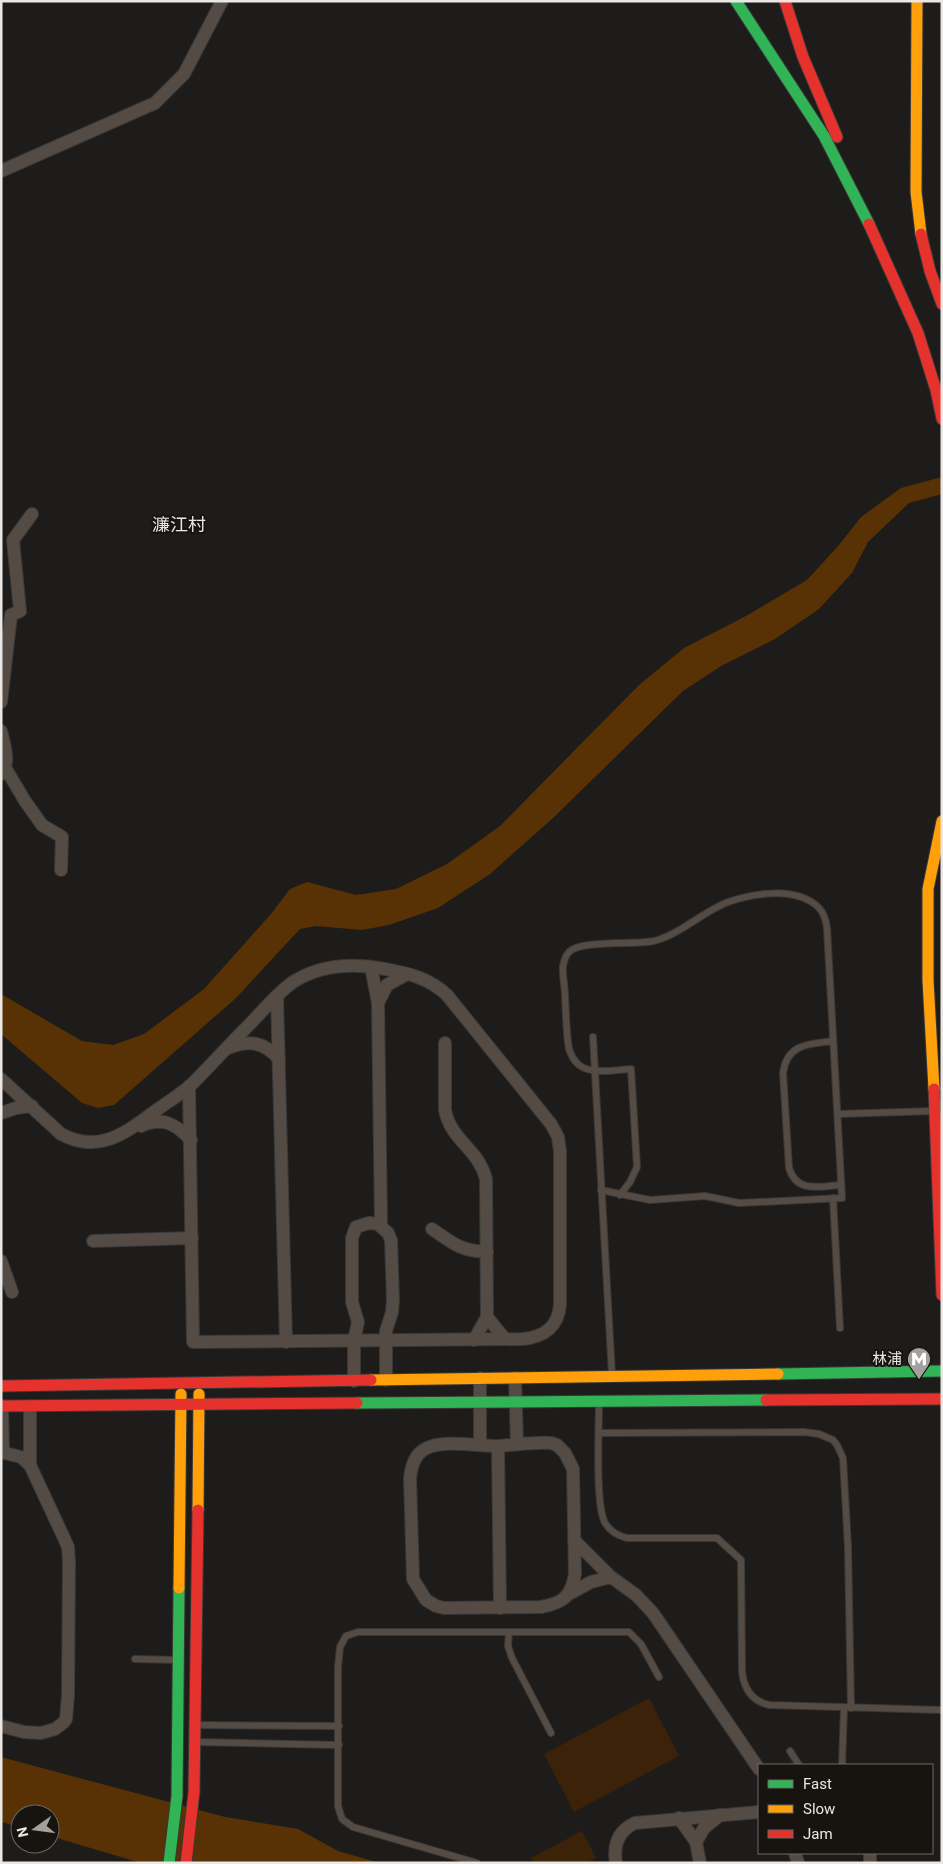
<svg xmlns="http://www.w3.org/2000/svg" width="943" height="1864" font-family="Roboto,'Noto Sans SC',sans-serif">
<style>
.green{fill:#3b2209}
.water{fill:#583205}
.lines{fill:none;stroke-linecap:round;stroke-linejoin:round}
.lane-casing{stroke:#3a3837;stroke-width:8}
.street-casing{stroke:#3a3837;stroke-width:14}
.fast-casing{stroke:#3a3837;stroke-width:13}
.slow-casing{stroke:#3a3837;stroke-width:13}
.jam-casing{stroke:#3a3837;stroke-width:13}
.lane{stroke:#544c44;stroke-width:6}
.street{stroke:#544c44;stroke-width:12}
.fast{stroke:#30b455;stroke-width:11}
.slow{stroke:#ff9f0a;stroke-width:11}
.jam{stroke:#e5322d;stroke-width:11}
.labels{text-anchor:middle;dominant-baseline:central;stroke-width:4;stroke-linejoin:round;paint-order:stroke}
.poi-label{font-size:15px;fill:#ebe7e5;stroke:#17130f;text-anchor:end}
.quarter-label{font-size:18px;fill:#ebe7e5;stroke:#17130f}
</style>
<rect width="100%" height="100%" fill="#1e1c1a"/>
<!-- green -->
<g class="green">
<polygon points="649,1698 679,1756 574,1812 544,1754"/>
<polygon points="582,1831 596,1858 586,1863 534,1863 531,1858"/>
</g>
<!-- water -->
<g class="water">
<polygon points="942,477 942,494 909,503 868,542 852,573 819,609 775,639 721,666 683,691 552,819 490,874 438,908 389,925 362,930 316,926 300,929 236,998 114,1105 98,1108 82,1103 1,1034 1,994 82,1041 113,1045 144,1034 204,989 271,914 290,889 307,882 356,895 396,889 447,864 500,826 639,685 684,648 746,616 807,580 839,545 861,517 901,488"/>
<polygon points="1,1757 225,1817 298,1829 338,1851 380,1863 141,1863 50,1836 50,1814 20,1814 20,1827 1,1822"/>
</g>
<g class="lines">
<!-- lane casing -->
<g class="lane-casing">
<g id="lane">
<polyline points="593,1037 612,1375"/>
<path d="M 833,1041 C 810,1044 787,1043 783,1073 L 789,1168 C 797,1194 820,1186 841,1185"/>
<polyline points="838,1114 934,1111"/>
<path d="M 601,1190 L 650,1200 L 705,1196 L 739,1203 L 842,1198 L 827,928 C 826,921 824,913 819,908 C 797,886 754,893 728,902 C 702,912 681,934 654,941 C 635,945 580,940 569,952 C 566,955 564,961 563,966 C 562,975 565,986 565,996 C 566,1013 566,1032 569,1049 C 571,1055 574,1061 579,1065 C 592,1075 615,1070 631,1069 L 637,1167 L 630,1182 L 620,1195"/>
<polyline points="833,1198 840,1328"/>
<path d="M 599,1403 C 599,1427 595,1505 605,1523 C 610,1531 618,1536 627,1538 L 717,1538 L 741,1560 L 742,1672 C 744,1689 752,1701 769,1705 L 942,1710"/>
<polyline points="599,1433 804,1432 819,1434 833,1440 837,1445 843,1458 848,1547 851,1708"/>
<polyline points="509,1632 508,1646 512,1658 551,1733"/>
<polyline points="135,1659 179,1660"/>
<polyline points="196,1725 339,1726"/>
<polyline points="196,1742 339,1745"/>
<polyline points="790,1751 799,1765"/>
<polyline points="842,1765 844,1708"/>
<polyline points="477,1863 353,1827 342,1819 338,1806 338,1667 340,1647 346,1636 358,1632 629,1632 641,1644 659,1677"/>
</g>
</g>
<!-- street casing -->
<g class="street-casing">
<g id="street">
<polyline points="1,171 155,103 184,74 222,1"/>
<polyline points="1,702 11,615 20,611 13,540 32,514"/>
<path d="M 1,731 C 4,744 11,763 1,774"/>
<polyline points="6,769 25,801 42,825 62,837 61,870"/>
<polyline points="371,967 378,1003 381,1225"/>
<polyline points="277,997 286,1342"/>
<polyline points="378,1003 387,985 407,974"/>
<path d="M 445,1043 L 445,1110 C 451,1141 478,1148 486,1179 L 487,1317 L 474,1340"/>
<path d="M 228,1048 C 249,1040 263,1041 279,1059"/>
<path d="M 1,1079 L 61,1134 C 98,1154 124,1134 154,1112 C 166,1103 180,1095 191,1085 C 210,1066 228,1046 247,1027 C 261,1013 276,994 293,982 C 321,964 354,963 385,969 C 408,973 429,978 447,995 L 551,1124 L 558,1137 L 560,1151 L 560,1304 C 559,1326 544,1337 523,1339 L 193,1342 L 189,1086"/>
<polyline points="1,1113 16,1108 32,1106"/>
<path d="M 141,1126 C 162,1116 176,1124 191,1140"/>
<path d="M 432,1229 C 453,1243 460,1251 487,1252"/>
<polyline points="93,1241 192,1238"/>
<polyline points="1,1261 12,1292"/>
<polyline points="487,1317 505,1339"/>
<polyline points="515,1378 517,1444"/>
<polyline points="354,1381 354,1341 358,1322 352,1302 352,1238 356,1227 369,1223 378,1224 388,1233 391,1240 393,1300 392,1312 386,1331 386,1380"/>
<polyline points="2,1406 3,1452"/>
<polyline points="30,1406 30,1465"/>
<path d="M 551,1443 L 557,1445 L 565,1453 L 573,1469 L 575,1574 C 571,1597 563,1603 541,1607 L 444,1608 L 436,1606 L 426,1600 L 413,1579 L 410,1479 C 411,1467 414,1455 425,1449 C 442,1439 477,1446 497,1446 C 515,1445 533,1442 551,1443 Z"/>
<polyline points="480,1445 480,1378"/>
<polyline points="498,1446 500,1608"/>
<polyline points="1,1452 21,1457 30,1465 64,1538 68,1547 69,1562 68,1696 66,1719 63,1723 55,1729 41,1733 24,1732 1,1726"/>
<polyline points="574,1540 611,1577 636,1595 653,1613 759,1769"/>
<polyline points="569,1594 591,1582 611,1577"/>
<polyline points="679,1818 696,1842 700,1863"/>
<polyline points="696,1842 704,1828 720,1815"/>
<polyline points="795,1853 798,1863"/>
<path d="M 616,1863 C 613,1845 618,1831 635,1823 L 759,1812"/>
<polyline points="870,1863 870,1853"/>
</g>
</g>
<!-- fast casing -->
<g class="fast-casing">
<g id="fast">
<polyline points="736,1 824,136 869,224"/>
<polyline points="778,1374 942,1371"/>
<polyline points="357,1403 766,1400"/>
<polyline points="169,1863 177,1796 179,1588"/>
</g>
</g>
<!-- slow casing -->
<g class="slow-casing">
<g id="slow">
<polyline points="917,1 916,192 921,234"/>
<polyline points="934,1089 928,980 928,889 942,821"/>
<polyline points="371,1380 778,1374"/>
<polyline points="198,1510 199,1394"/>
<polyline points="179,1588 181,1394"/>
</g>
</g>
<!-- jam casing -->
<g class="jam-casing">
<g id="jam">
<polyline points="785,1 803,57 837,137"/>
<polyline points="869,224 918,333 936,390 942,419"/>
<polyline points="921,234 930,271 942,304"/>
<polyline points="934,1089 942,1295"/>
<polyline points="1,1386 371,1380"/>
<polyline points="766,1400 942,1399"/>
<polyline points="1,1406 357,1403"/>
<polyline points="186,1863 194,1792 198,1510"/>
</g>
</g>
<!-- lane -->
<use href="#lane" class="lane"/>
<!-- street -->
<use href="#street" class="street"/>
<!-- fast -->
<use href="#fast" class="fast"/>
<!-- slow -->
<use href="#slow" class="slow"/>
<!-- jam -->
<use href="#jam" class="jam"/>
</g>
<!-- icons -->
<defs>
<g id="metro-pin" transform="scale(1.25)"><path d="M0 17L-7.5 6A9.5 9.5 0 1 1 7.5 6Z" fill="#a3a09e" stroke="#17130f"/><path d="M-5.5 5V-5H-3L0 0L3-5H5.5V5H3V-.5L0 4L-3-.5V5Z" fill="#fff"/></g>
</defs>
<g fill-rule="evenodd">
<use href="#metro-pin" x="919" y="1359"/>
</g>
<g class="labels">
<!-- poi labels -->
<g class="poi-label">
<text x="902" y="1359">林浦</text>
</g>
<!-- quarter labels -->
<g class="quarter-label">
<text x="179" y="524">濂江村</text>
</g>
</g>
<!-- border -->
<rect width="943" height="1864" fill="none" stroke="#ebe7e5" stroke-width="5"/>
<!-- legend -->
<rect x="758" y="1764" width="175" height="90" fill="#17130f" stroke="#6c6865"/>
<rect x="768" y="1780" width="25" height="8" fill="#30b455" stroke="#6c6865"/>
<text x="803" y="1789" font-size="15" fill="#ebe7e5">Fast</text>
<rect x="768" y="1805" width="25" height="8" fill="#ff9f0a" stroke="#6c6865"/>
<text x="803" y="1814" font-size="15" fill="#ebe7e5">Slow</text>
<rect x="768" y="1830" width="25" height="8" fill="#e5322d" stroke="#6c6865"/>
<text x="803" y="1839" font-size="15" fill="#ebe7e5">Jam</text>
<!-- north arrow -->
<g transform="translate(35 1829) rotate(256)"><circle r="24" fill="#17130f" stroke="#6c6865"/>
<path d="M0-4L9 19L0 12L-9 19Z" fill="#a3a09e"/>
<text y="-8" font-size="14" font-weight="bold" text-anchor="middle" fill="#ebe7e5">N</text>
</g>
</svg>
